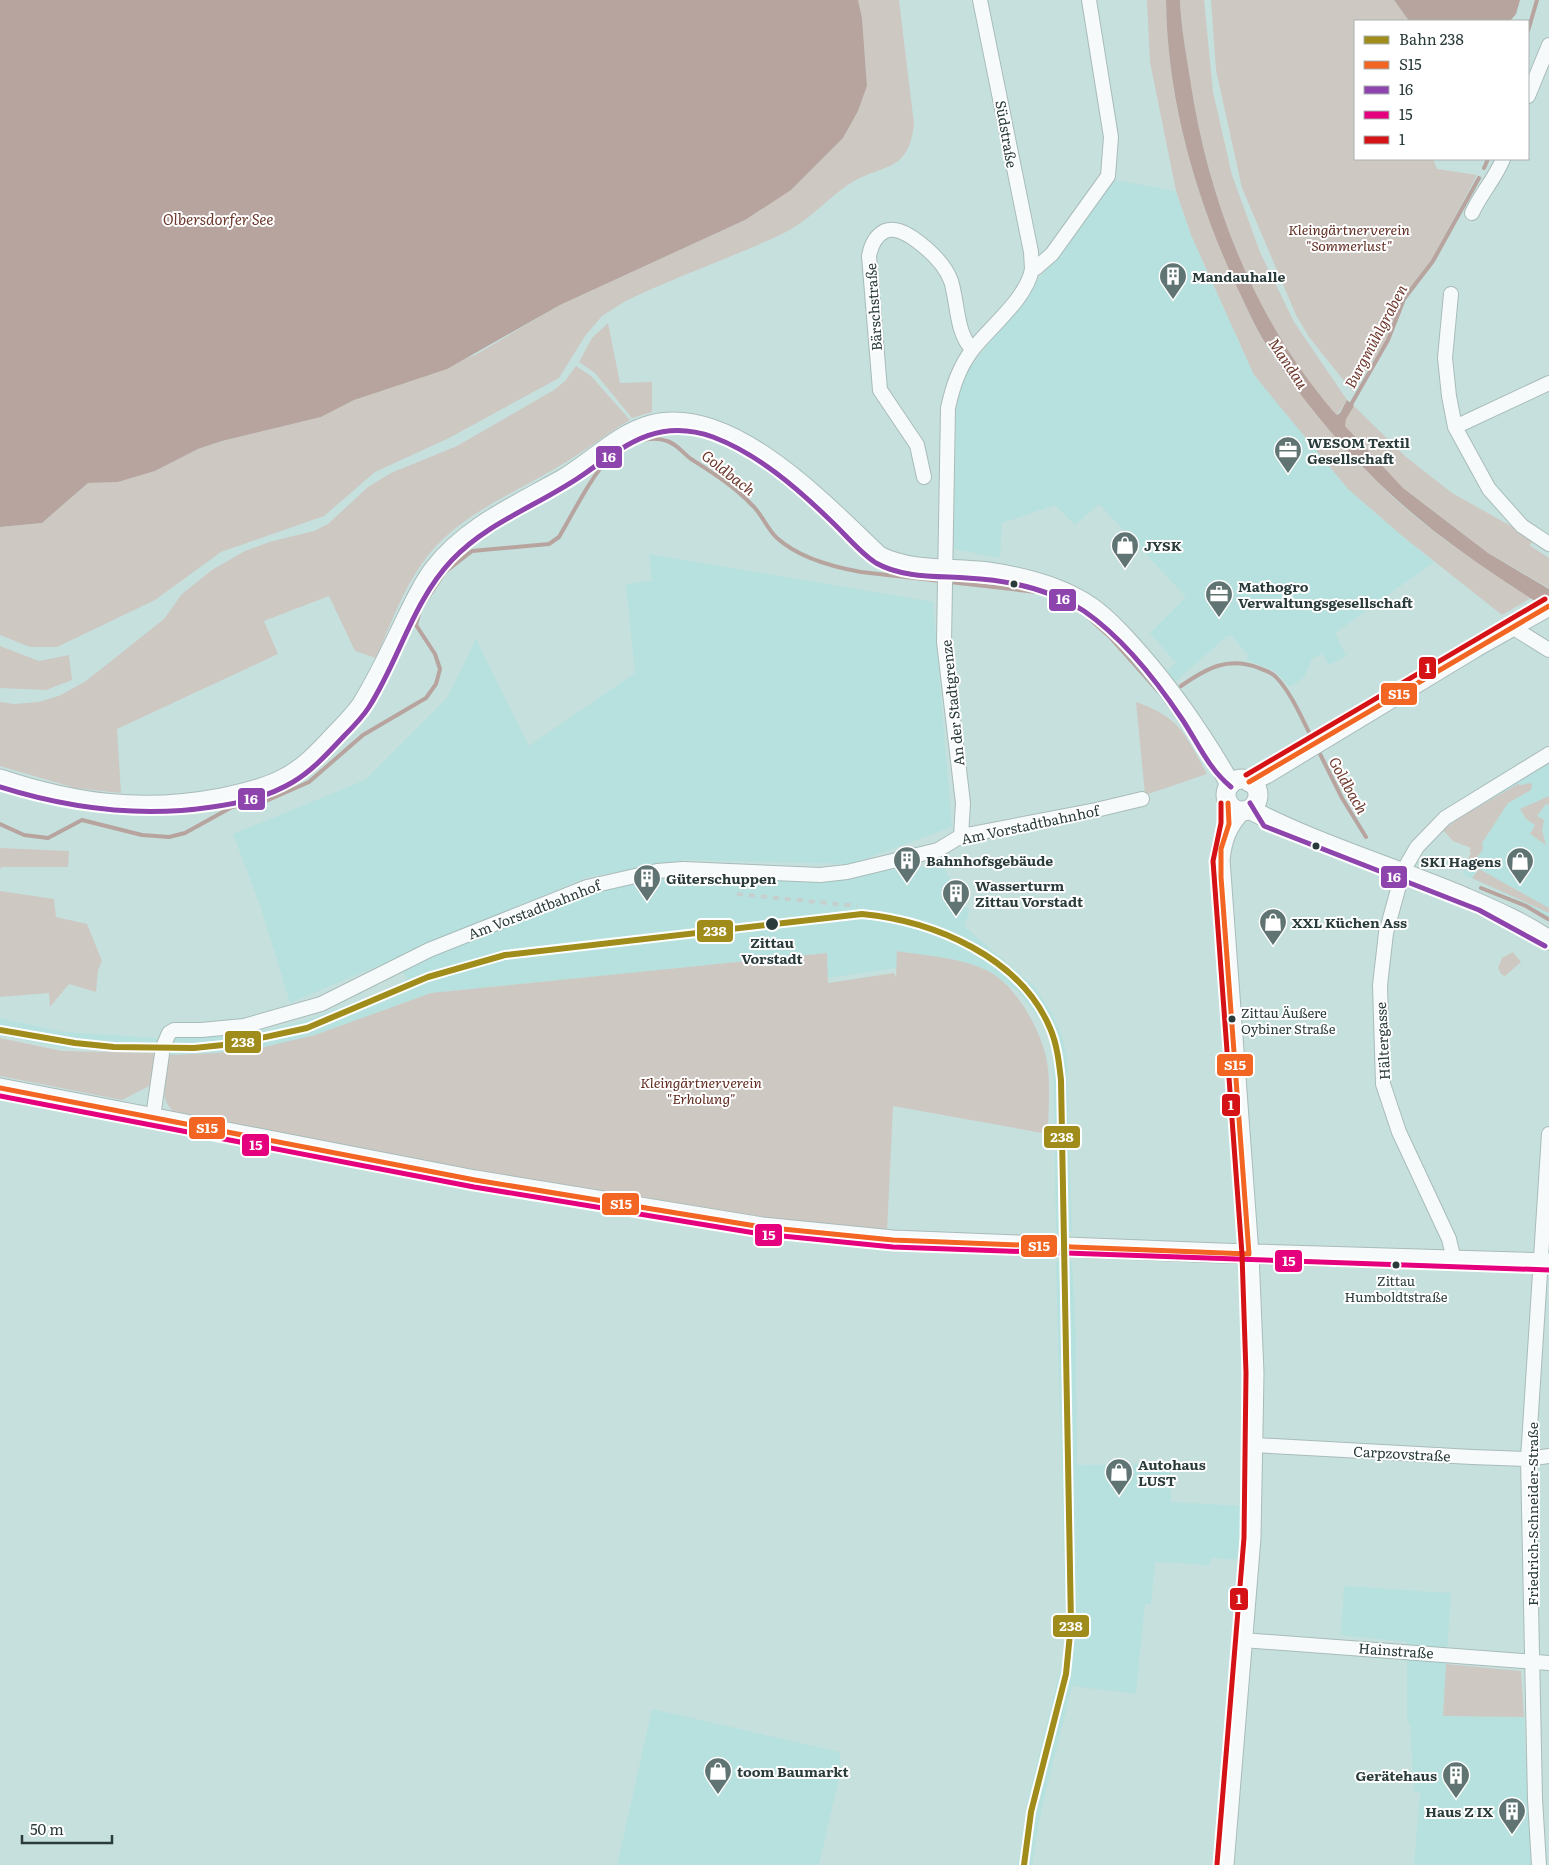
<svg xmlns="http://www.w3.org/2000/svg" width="1549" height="1865" font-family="Literata,serif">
<rect width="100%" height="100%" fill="#c6e0de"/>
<path fill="#b7e1de" d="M1115,180L1176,191L1191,235L1254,375L1401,535L1434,562L1335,633L1346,656L1329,665L1322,653L1312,659L1304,677L1290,687L1275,671L1247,660L1248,655L1232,636H1227L1175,682L1166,672L1176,663L1150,633L1186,597L1099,504L1075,525L1055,505L1002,523L1000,558L954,549L956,411L963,377Z
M649,554L933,602L952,827L851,864L686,860L587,877L290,1003L261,908L233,834L365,780L447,698L476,639L529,746L635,673L626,584L652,581Z
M1549,758V917L1528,905L1462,874L1480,851L1474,830L1458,812Z
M943,865L959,899L970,911L964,926L1034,986L1053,1015L1062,1036L1067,1057L1072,1232L1056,1233L1053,1058L1049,1039L1041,1021L1020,993L987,970L897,951V968L827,978L826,953L431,993L315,1035L264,1047L214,1053L169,1055L173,1037L234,1036L276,1028L310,1019L385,990L407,979L402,971L589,889L655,878L871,872Z
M0,1018L63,1032L157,1038L156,1053L63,1048L0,1035Z
M1072,1261L1076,1336L1077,1465L1171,1464V1502L1242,1506L1238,1560L1211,1558L1210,1565L1155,1562L1151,1604H1145L1136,1694L1072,1686L1042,1807L1032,1865H1018L1027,1802L1066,1646L1056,1262Z
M1344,1586L1451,1593L1443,1716L1524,1717L1527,1794L1533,1865H1414L1420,1792L1414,1791L1410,1723L1407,1722V1642L1341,1635Z
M652,1709L840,1752L841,1769L819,1865H617Z"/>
<path fill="#cec8c3" d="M858,0H899L914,124C908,177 879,162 845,187C824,202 807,222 784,233C732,258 676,276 624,302L602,316L585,336L559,378L449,438L375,472L324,516L221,552L155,600L57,647H30L0,635V527L42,523L88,483L118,482L155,471L198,449L222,441L321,417L354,400L475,355L560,305L745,220L843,138L858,111L867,86L862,18Z
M1147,0H1166C1167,98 1195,196 1236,284C1247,308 1258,333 1272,355C1281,368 1292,381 1302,393C1330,431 1360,466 1394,498C1436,537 1484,567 1531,598L1502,615L1401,535L1348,489L1254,375L1191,235L1176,191L1150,62Z
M1180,0H1204L1213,92L1232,175L1260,252L1294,322L1347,400L1337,415C1322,402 1310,384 1299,368C1239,282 1205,178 1189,75C1185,50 1181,25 1180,0Z
M1211,0H1394L1409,21H1355V159H1433L1437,169L1477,175L1432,260L1401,301L1387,339L1353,392L1309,337L1296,315L1242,188L1216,70Z
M608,323L620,383L652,382V412L632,418L595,373L579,362L592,338Z
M576,366L591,376L630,420C605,435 581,454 556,468C509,496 456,516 423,562C402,591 390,626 376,658L355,651L329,596L264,621L278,654L117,729L121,793L75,788L0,766V702L14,704L39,702L61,695L86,681L164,619L182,594L212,570L245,551L269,542L314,531L328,524L368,487L391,473L457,446L554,390L565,381Z
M1354,406L1406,457L1452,493L1536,540L1529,545L1549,558V588L1488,553L1403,488L1344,426L1345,419Z
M0,646L39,661L69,655L72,680L46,690L0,688Z
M1136,702C1181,718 1185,734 1207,774L1145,795Z
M1530,783L1532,784L1531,790L1508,803L1482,843L1483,849L1471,867L1465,866L1471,853L1469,851L1471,848L1453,841L1443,830L1464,815L1518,784L1521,785Z
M1549,796V805L1546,804L1537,816L1544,820L1542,831L1546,845L1530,834L1535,825L1526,819L1520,809Z
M0,848L69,851L68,867H2L0,869Z
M1479,869L1549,908V913L1472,878Z
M0,891L54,899L56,917L87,924L102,961L98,970L96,992L69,984L50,1007L49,993L0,997Z
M897,951C926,956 958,957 986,970C1015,983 1042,1031 1047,1062C1051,1085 1048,1111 1048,1134L893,1106L887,1232L681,1213L174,1112C157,1097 166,1076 169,1055L217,1053L264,1047L315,1035L431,993L827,953L828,983L894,973L896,978Z
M1513,952L1521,962L1505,976L1501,974L1498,968L1502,958Z
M0,1038L62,1051L156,1053L151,1085L122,1100L0,1076Z
M1446,1664L1521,1671L1524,1717L1443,1716Z"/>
<path fill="#b7a49e" d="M0,0H858L862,18L867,86L858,111L843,138L791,190L745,220L560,305L447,369L354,400L321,417L222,441L198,449L155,471L118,482L88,483L42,523L0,527Z
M1166,0H1180C1181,27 1186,53 1190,79C1208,199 1253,317 1332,410L1337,415L1340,413L1347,400L1354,406L1346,419L1345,426L1403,488L1488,553L1549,589V610C1496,576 1442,541 1396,499C1350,457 1307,407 1273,355C1258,334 1247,308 1236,285C1195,196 1167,98 1166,0Z
M1394,0H1520L1516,14L1510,21H1409Z"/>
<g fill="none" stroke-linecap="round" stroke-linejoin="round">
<path stroke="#b7a49e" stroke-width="4" d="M1528,31L1537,0
M1484,168L1488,159
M1349,408L1388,340L1404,299L1433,261L1479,178
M421,608L445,572L472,551L549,544L559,537C571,517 593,473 608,460C623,447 647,433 667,441C677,444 683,453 691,459C713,473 734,486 752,505C762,514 767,529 777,538C799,558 833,567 861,572L1037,592
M1080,610L1110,637L1158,691
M1181,686C1207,668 1228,656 1259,668C1265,671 1272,672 1276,677C1292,694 1302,719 1313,740
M1317,748L1342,798L1366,837
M0,824L24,835L48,838L82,820L142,835L169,837L185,833L232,807L266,801L309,782L363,735L426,698L436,684L440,669L435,654L416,625L419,614
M1481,888L1526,906L1548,919"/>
<g stroke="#a8bcba" stroke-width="16">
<path id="street" d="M980,0L1031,252L1032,269
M1528,96L1549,45
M1472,213C1481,193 1495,179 1503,159
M1451,294L1445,358L1449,396L1455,427L1489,489L1522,526L1549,544
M1455,427L1549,383
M924,477L917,445L880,390L869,256C871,245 875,236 885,231C895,227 905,233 913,238C927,248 945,264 951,281C958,303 956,333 972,349
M1512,627L1549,650
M961,836L963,803L944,642L948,408C953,386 959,367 973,349C991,326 1027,298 1032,269L1036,268L1052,254L1108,176L1111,137L1089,0
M153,1117L163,1047L169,1033L174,1030H201L244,1026L321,1004L429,950L587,887L657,871L683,869L820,875L847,872L938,850L961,836L1096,810L1142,799
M1454,1260L1449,1239L1399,1132L1383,1084L1380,985L1386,933L1403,871L1417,847L1445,818L1549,754
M1254,1445L1472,1457L1528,1459L1549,1456
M1242,1640L1549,1663
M1539,1865L1535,1799L1528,1459L1549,1134"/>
</g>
<g stroke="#a8bcba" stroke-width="21">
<path id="secondary" d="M0,779C75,804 142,813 221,798C241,794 264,789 283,779C303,769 318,753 333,737C343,726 354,716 362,704C379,676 393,646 407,617C415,601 423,583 434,569C466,527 517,505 563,479C592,462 618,434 651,425C731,403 827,507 879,556C914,573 951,567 988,572C1023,577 1062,587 1091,607C1110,621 1125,638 1140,655C1174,694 1198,729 1224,773L1230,785
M1226 795a16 16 0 1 1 32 0a16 16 0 1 1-32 0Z
M1249,782L1266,774L1476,647L1549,606
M1249,809C1318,845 1393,867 1464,897C1494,910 1522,922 1549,940
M0,1088L475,1180L762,1227L893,1240L1219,1253L1549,1263
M1224,1865L1251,1538L1254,1373L1249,1254L1220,860C1222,840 1227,826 1241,811"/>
</g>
<use href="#street" stroke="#f6fafa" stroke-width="14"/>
<use href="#secondary" stroke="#f6fafa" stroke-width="19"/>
<path stroke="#c7cece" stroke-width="4" stroke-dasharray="6 6" stroke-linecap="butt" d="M737,894L857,906"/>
<g stroke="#fff" stroke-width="9">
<path id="bus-1" d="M1249,782L1549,606
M1228,803L1229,824L1221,849V877L1249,1254
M0,1088L475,1180L762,1227L893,1240L1249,1254"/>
</g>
<g stroke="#fff" stroke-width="9">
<path id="bus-2" d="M0,787C70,809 139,818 212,807C240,803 268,797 293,782C313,770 328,753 344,736C353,727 362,718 369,707C399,660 413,601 452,560C490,520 543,504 587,472C628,443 660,418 713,437C758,454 797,488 831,521C845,534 860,553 876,563C902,578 938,576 967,578C1007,580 1050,589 1084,611C1123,638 1156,680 1182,719C1198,743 1208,768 1231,787
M1250,803L1264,826L1479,910L1545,946"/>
</g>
<g stroke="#fff" stroke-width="9">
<path id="bus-3" d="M0,1096L474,1187L761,1234L893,1247L1549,1270"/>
</g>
<g stroke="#fff" stroke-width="9">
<path id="bus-4" d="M1246,775L1545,599
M1217,1864L1244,1538L1246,1373L1242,1254L1213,861L1221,823V803"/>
</g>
<use href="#bus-1" stroke="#f26522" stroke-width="5"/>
<use href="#bus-2" stroke="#8e44ad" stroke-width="5"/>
<use href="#bus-3" stroke="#e5007d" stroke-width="5"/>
<use href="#bus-4" stroke="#d51317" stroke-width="5"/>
<g stroke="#fff" stroke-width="10">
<path id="rail-1" d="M0,1030L75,1043L114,1047L194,1048L233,1044L307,1028L428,977L505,955L862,914C934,921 1020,957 1050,1028C1057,1044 1059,1062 1061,1080L1071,1624L1066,1674L1031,1812L1024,1865"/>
</g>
<use href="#rail-1" stroke="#9f8c1a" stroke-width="6"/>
</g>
<defs>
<g id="building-pin" transform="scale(1.4375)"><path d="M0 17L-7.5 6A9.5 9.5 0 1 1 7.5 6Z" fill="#607573" stroke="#fff"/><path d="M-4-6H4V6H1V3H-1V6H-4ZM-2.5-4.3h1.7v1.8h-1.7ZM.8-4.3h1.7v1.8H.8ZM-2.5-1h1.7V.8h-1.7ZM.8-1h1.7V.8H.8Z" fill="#fff"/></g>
<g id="office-pin" transform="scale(1.4375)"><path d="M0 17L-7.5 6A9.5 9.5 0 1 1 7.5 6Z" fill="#607573" stroke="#fff"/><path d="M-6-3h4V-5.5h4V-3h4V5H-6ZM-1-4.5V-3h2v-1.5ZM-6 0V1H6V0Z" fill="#fff"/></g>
<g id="shop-pin" transform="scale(1.4375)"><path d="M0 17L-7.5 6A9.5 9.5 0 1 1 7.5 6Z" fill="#607573" stroke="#fff"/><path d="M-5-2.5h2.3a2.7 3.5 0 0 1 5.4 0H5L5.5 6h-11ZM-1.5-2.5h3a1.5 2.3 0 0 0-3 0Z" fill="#fff"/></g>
</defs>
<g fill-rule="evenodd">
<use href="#building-pin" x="1173" y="276"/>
<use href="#office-pin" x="1288" y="450"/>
<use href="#shop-pin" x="1125" y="545"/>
<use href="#office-pin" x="1219" y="594"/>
<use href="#building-pin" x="907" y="860"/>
<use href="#shop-pin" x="1520" y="861"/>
<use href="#building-pin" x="647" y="878"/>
<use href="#building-pin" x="956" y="893"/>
<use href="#shop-pin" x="1273" y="922"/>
<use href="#shop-pin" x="1119" y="1472"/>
<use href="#shop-pin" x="718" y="1771"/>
<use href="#building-pin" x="1456" y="1775"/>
<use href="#building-pin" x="1512" y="1811"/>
</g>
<g fill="#293b3a" stroke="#fff" stroke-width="2">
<circle cx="1014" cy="584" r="4.5"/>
<circle cx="1316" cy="846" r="4.5"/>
<circle cx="772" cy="924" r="7"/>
<circle cx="1232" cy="1019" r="4.5"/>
<circle cx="1396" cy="1265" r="4.5"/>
</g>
<g text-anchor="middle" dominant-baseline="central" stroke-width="4" stroke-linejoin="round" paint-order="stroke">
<g font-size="13" fill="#293b3a" stroke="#fff" text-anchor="start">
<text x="1241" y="1012">Zittau Äußere<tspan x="1241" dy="16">Oybiner Straße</tspan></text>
<text x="1396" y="1280" text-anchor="middle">Zittau<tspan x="1396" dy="16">Humboldtstraße</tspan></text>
</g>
<g font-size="14" fill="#293b3a" stroke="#fff">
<text transform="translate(1007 134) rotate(80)">Südstraße</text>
<text transform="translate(873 307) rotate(-94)">Bärschstraße</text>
<text transform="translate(952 703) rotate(-96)">An der Stadtgrenze</text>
<text transform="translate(1030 824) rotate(-12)">Am Vorstadtbahnhof</text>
<text transform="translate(534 909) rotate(-21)">Am Vorstadtbahnhof</text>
<text transform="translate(1382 1041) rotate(-93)">Hältergasse</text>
<text transform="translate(1402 1453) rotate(3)">Carpzovstraße</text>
<text transform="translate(1532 1514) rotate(-90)">Friedrich-Schneider-Straße</text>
<text transform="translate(1396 1650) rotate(4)">Hainstraße</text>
</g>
<g font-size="14" font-style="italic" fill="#602c21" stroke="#fff">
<text x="1349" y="229">Kleingärtnerverein<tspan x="1349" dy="16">"Sommerlust"</tspan></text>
<text x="701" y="1082">Kleingärtnerverein<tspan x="701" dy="16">"Erholung"</tspan></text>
</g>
<g font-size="14" font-weight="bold" fill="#293b3a" stroke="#fff" text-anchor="start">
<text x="1192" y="276">Mandauhalle</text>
<text x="1307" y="442">WESOM Textil<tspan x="1307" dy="16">Gesellschaft</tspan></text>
<text x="1144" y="545">JYSK</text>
<text x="1238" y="586">Mathogro<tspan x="1238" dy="16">Verwaltungsgesellschaft</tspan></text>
<text x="926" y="860">Bahnhofsgebäude</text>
<text x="1501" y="861" text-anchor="end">SKI Hagens</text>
<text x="666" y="878">Güterschuppen</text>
<text x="975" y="885">Wasserturm<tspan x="975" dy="16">Zittau Vorstadt</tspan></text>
<text x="1292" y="922">XXL Küchen Ass</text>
<text x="1138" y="1464">Autohaus<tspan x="1138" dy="16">LUST</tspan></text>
<text x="737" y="1771">toom Baumarkt</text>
<text x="1437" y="1775" text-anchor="end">Gerätehaus</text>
<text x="1493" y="1811" text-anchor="end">Haus Z IX</text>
</g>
<g font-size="14" font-weight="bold" fill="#293b3a" stroke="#fff">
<text x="772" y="942">Zittau<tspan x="772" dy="16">Vorstadt</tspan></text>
</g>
<g font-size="15" font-style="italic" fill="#6e392e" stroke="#fff">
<text x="218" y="218">Olbersdorfer See</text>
<text transform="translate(1375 336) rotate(-62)">Burgmühlgraben</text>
<text transform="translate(1289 363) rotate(56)">Mandau</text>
<text transform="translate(729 472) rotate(38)">Goldbach</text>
<text transform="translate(1349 785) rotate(61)">Goldbach</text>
</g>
</g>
<g stroke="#fff" stroke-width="2">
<rect x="595" y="445" width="28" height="24" rx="5" fill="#8e44ad"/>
<rect x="1048" y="588" width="29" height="24" rx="5" fill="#8e44ad"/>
<rect x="1418" y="656" width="19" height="24" rx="5" fill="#d51317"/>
<rect x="1380" y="682" width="38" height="24" rx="5" fill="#f26522"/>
<rect x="237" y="787" width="29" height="24" rx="5" fill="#8e44ad"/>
<rect x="1380" y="865" width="28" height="24" rx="5" fill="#8e44ad"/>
<rect x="696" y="919" width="38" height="24" rx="5" fill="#9f8c1a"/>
<rect x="224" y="1030" width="38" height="24" rx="5" fill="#9f8c1a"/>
<rect x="1216" y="1053" width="38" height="24" rx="5" fill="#f26522"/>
<rect x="1221" y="1093" width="20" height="24" rx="5" fill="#d51317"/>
<rect x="188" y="1116" width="38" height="24" rx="5" fill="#f26522"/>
<rect x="1043" y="1125" width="38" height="24" rx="5" fill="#9f8c1a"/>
<rect x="241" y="1133" width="29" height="24" rx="5" fill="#e5007d"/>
<rect x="601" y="1192" width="39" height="24" rx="5" fill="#f26522"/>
<rect x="754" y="1223" width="29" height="24" rx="5" fill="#e5007d"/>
<rect x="1020" y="1234" width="38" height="24" rx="5" fill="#f26522"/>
<rect x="1274" y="1249" width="29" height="24" rx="5" fill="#e5007d"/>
<rect x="1229" y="1587" width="20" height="24" rx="5" fill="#d51317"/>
<rect x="1052" y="1614" width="38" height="24" rx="5" fill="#9f8c1a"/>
</g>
<g font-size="14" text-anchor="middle" font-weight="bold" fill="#fff">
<text x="609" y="462">16</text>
<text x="1063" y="604">16</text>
<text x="1428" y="673">1</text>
<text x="1399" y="699">S15</text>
<text x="251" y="804">16</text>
<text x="1394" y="882">16</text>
<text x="715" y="936">238</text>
<text x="243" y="1047">238</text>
<text x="1235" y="1070">S15</text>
<text x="1231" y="1110">1</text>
<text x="207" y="1133">S15</text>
<text x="1062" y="1142">238</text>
<text x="256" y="1150">15</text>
<text x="621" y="1209">S15</text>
<text x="769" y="1240">15</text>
<text x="1039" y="1251">S15</text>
<text x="1289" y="1266">15</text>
<text x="1239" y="1604">1</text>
<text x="1071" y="1631">238</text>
</g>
<rect x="1354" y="20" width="175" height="140" fill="#ffffff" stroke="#a9b1b0"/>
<rect x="1364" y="36" width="25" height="8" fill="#9f8c1a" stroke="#a9b1b0"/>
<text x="1399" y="45" font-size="15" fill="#293b3a">Bahn 238</text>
<rect x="1364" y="61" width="25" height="8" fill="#f26522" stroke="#a9b1b0"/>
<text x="1399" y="70" font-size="15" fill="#293b3a">S15</text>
<rect x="1364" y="86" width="25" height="8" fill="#8e44ad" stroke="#a9b1b0"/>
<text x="1399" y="95" font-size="15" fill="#293b3a">16</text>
<rect x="1364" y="111" width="25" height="8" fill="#e5007d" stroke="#a9b1b0"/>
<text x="1399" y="120" font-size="15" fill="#293b3a">15</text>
<rect x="1364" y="136" width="25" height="8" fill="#d51317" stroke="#a9b1b0"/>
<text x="1399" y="145" font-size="15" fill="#293b3a">1</text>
<path d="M22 1835v8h90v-8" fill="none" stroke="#293b3a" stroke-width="2.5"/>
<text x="30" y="1835" font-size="15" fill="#293b3a" stroke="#ffffff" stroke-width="4" paint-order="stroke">50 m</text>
</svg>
